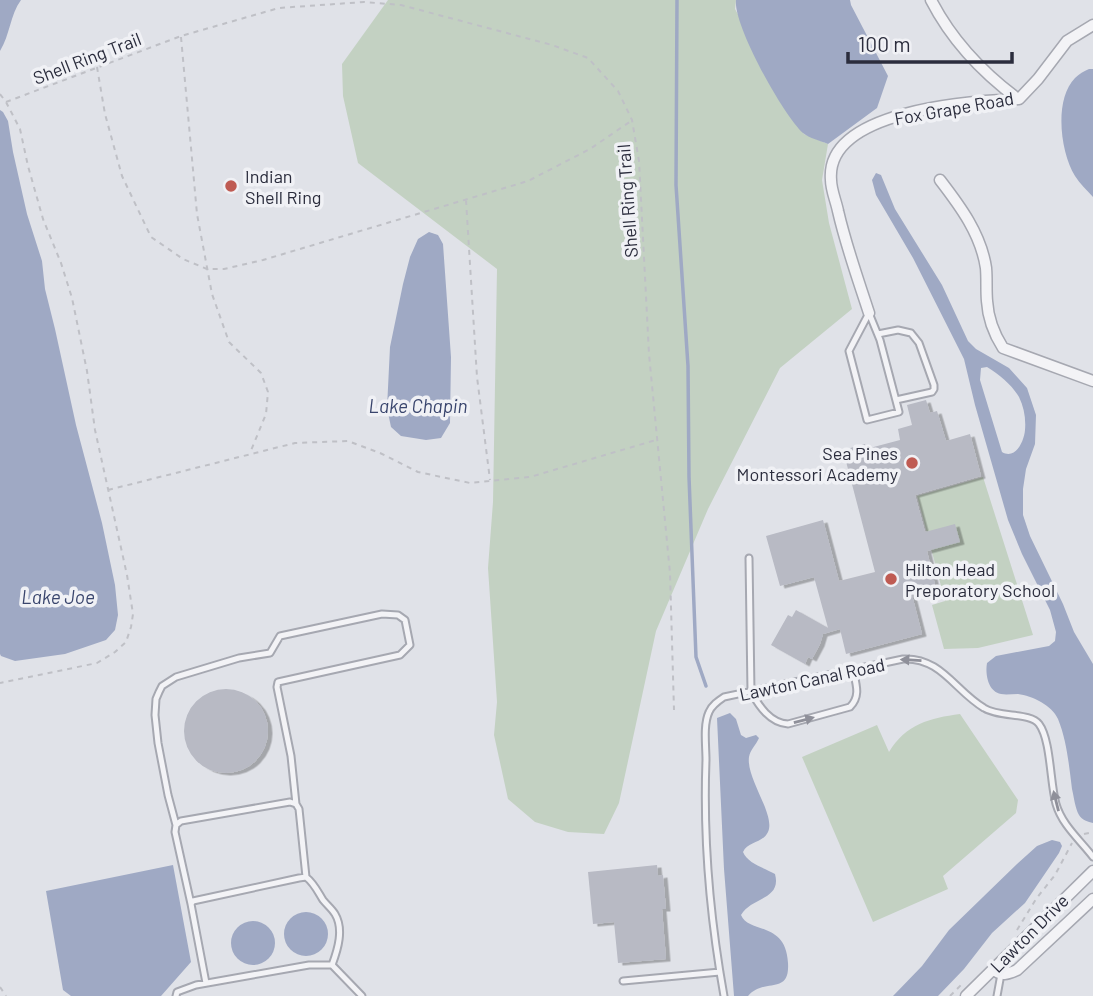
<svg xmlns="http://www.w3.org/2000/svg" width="1093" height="996" font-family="Barlow,sans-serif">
<defs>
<filter id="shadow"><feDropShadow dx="4.5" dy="2.5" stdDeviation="0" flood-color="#0004"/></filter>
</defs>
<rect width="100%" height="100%" fill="#e0e2e8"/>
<path fill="#c3d1c2" d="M388,0H736L735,9L804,134L828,144L822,180L829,223L852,309L780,368L708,509L656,631L619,803L604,834L568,832L535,822L508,799L494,735L497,702L488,568L493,502L497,269L358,163L343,96L342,64Z
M983,477L1033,635L978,648L944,649L932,605L945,601L917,496Z
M960,714L1018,800L1016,813L943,876L948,889L873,922L802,757L877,725L889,752C906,724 930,718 960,714Z"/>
<path fill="#9fa9c4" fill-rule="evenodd" d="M0,0H21C10,15 10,35 0,51Z
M736,0H850L851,5L888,76L877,108L828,144C821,141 809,138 803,133C783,115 733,25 736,0Z
M1089,69H1093V197C1087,190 1080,184 1075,176C1060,152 1054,99 1075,78C1079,74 1084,71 1089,69Z
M0,110L3,112L8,121L13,152L27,214L42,261L45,289L55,329L76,425L102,523L115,585L118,615L115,630L106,640L65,654L15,661L1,656L0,654Z
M876,173L881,175L895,209L942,285L968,341L976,349L1009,368L1027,388L1036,415L1035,444L1026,469L1023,489V515L1030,536L1063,604L1074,632L1093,664V823C1088,822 1082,820 1079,815C1075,808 1074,797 1072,789C1069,766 1067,741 1058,719C1052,705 1032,696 1018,694C1012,694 1006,695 1001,694C988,692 985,674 987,663L996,656L1049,646L1055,641L1056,632L1050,610L1022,554L1008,520L975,405L964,359L913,258L876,195L872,180ZM987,367C999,374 1012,385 1019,397C1024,407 1026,419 1025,430C1024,442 1015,460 1002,452L980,380L981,368Z
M429,232L438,235L443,244L451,357L450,423L441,438L426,440L401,436L391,427L387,408L390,347L403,284L410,257L418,239Z
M730,713L736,719L741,735L746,738L756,735L759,738C756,745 750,750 749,757C746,779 776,815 768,832C763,843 748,841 743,852C748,864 765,868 775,874C782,900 751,897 741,915C749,934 786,921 788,963C790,996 764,977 748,996H734L724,869L717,718Z
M1052,840L1060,842L1062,846L1059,853L1025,903L992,933L964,969L938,996H893L922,966L949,930L1017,864L1037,846Z
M173,865L191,962L161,996H71L63,990L46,891Z
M284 934a22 22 0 1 1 44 0a22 22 0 1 1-44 0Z
M231 943a22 22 0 1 1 44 0a22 22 0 1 1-44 0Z"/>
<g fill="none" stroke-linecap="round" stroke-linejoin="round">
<path stroke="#9fa9c4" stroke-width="3.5" d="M677,0L676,185L688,366L689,477L696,657L706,686"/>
</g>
<path fill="#b8bac4" filter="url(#shadow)" d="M926,400L930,413L937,411L946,441L970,434L981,476L915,495L925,532L955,524L960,542L927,551L936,589L912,595L922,634L846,654L840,629L823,634L820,644L812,659L808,657L805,664L771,645L788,615L792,617L796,610L828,628L814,577L780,586L766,536L823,520L839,581L875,572L843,450L865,444L866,449L900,440L898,429L912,425L907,405Z
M184 731a42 42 0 1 1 84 0a42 42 0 1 1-84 0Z
M657,865L658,876L663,875L666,909H662L666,959L618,963L614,922L593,924L588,872Z"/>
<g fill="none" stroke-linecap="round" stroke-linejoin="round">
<g stroke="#a6a8b1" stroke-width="9">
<path id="service" d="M869,313L880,340L899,412L867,420L849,351Z
M878,334L898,330L911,333L919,343L934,385V389L932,392L896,400
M749,558L751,692C759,706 770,723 788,724L850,707C861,696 856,684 853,670
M176,825L168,795L158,743L155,715L156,699L159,692L162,686L176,677L239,658L270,653L280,636L382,614L398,615L405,620L410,645L400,655L278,682L277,687L291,756L296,804
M191,904L175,832L176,825L181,821L290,802L296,804L299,809L306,877
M623,981L720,972
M206,983L191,904L193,901L299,878L306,877C314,883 318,892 323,900C327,905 332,909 335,914C344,929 338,949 332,965
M176,996L177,992L196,985L309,965H332L362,996
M724,996C710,918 703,839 706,760C706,746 703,725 709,712C712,705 718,701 724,697L903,659C941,657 955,691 984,708C1000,718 1030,712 1039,724C1051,740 1050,783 1056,804C1062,825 1080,840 1093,857
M997,996L1001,974"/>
</g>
<g stroke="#a6a8b1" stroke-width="13">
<path id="minor" d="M931,0C951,39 983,73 1018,99
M940,180C960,206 981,234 986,268C987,279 986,290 987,301C988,318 994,334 1003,348L1093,381
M869,313C858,279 846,246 838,211C836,201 831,190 831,180C825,110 971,101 1019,99L1038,79L1067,41L1093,25
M993,969C1001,977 1008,974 1017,970L1093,899
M966,996L1093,871"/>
</g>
<path stroke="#bfc0c6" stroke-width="2" stroke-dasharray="5 5" stroke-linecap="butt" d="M181,37L197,214L212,294L229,342L261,373L268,392L266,414L250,453
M97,67L105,114L122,176L151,237L183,259L207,269H224L263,260L528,181L590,149L631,121
M0,94L6,102L20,129L28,166L43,219L61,263L72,298L87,371L95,430L127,575L133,614L131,627L126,642L115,652L97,663L0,683
M6,102L181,36L279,8L364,2L401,5L552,45L588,58L618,91L632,120L639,161L649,354L670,573L674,710
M466,200L477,377L490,480
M108,490L295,443L348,441L380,453L418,472L470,483L530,477L656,440
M1084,834L1093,832
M1017,930L1036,899L1055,875L1072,843
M0,987L6,996
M950,996L961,985"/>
<use href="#service" stroke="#f3f3f6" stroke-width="5"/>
<use href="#minor" stroke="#f3f3f6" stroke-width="10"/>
</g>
<defs><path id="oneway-solid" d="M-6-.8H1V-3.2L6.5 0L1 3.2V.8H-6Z" transform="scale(1.75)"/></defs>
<g fill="#8f909a">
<use href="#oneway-solid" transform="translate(911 660) rotate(-177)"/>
<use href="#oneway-solid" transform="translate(804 720) rotate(-15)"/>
<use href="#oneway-solid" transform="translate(1056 801) rotate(-104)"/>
</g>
<g fill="#bf5b53" stroke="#f0f1f5" stroke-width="2.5">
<circle cx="231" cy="186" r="7"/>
<circle cx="912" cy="463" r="7"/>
<circle cx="891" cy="579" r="7"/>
</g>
<g text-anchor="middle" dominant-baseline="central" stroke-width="7" stroke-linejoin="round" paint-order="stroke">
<g font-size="18" fill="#2b2d3d" stroke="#f0f1f5">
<text transform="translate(87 58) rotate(-21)">Shell Ring Trail</text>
<text transform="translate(954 108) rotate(-10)">Fox Grape Road</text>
<text transform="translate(627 201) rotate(-94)">Shell Ring Trail</text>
<text transform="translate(812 679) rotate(-12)">Lawton Canal Road</text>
<text transform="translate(1029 933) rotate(-45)">Lawton Drive</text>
</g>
<g font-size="18" fill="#2b2d3d" stroke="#f0f1f5" text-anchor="start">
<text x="245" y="176">Indian<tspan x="245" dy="21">Shell Ring</tspan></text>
<text x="898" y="453" text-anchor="end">Sea Pines<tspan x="898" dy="21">Montessori Academy</tspan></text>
<text x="905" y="569">Hilton Head<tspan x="905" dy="21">Preporatory School</tspan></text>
</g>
<g font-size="19" font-style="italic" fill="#39456d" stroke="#f0f1f5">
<text x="418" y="405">Lake Chapin</text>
<text x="58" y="596">Lake Joe</text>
</g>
</g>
<path d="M848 52v10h164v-10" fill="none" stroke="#2b2d3d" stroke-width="3.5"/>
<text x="858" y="52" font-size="21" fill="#2b2d3d" stroke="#f0f1f5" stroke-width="5" paint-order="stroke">100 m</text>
</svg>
